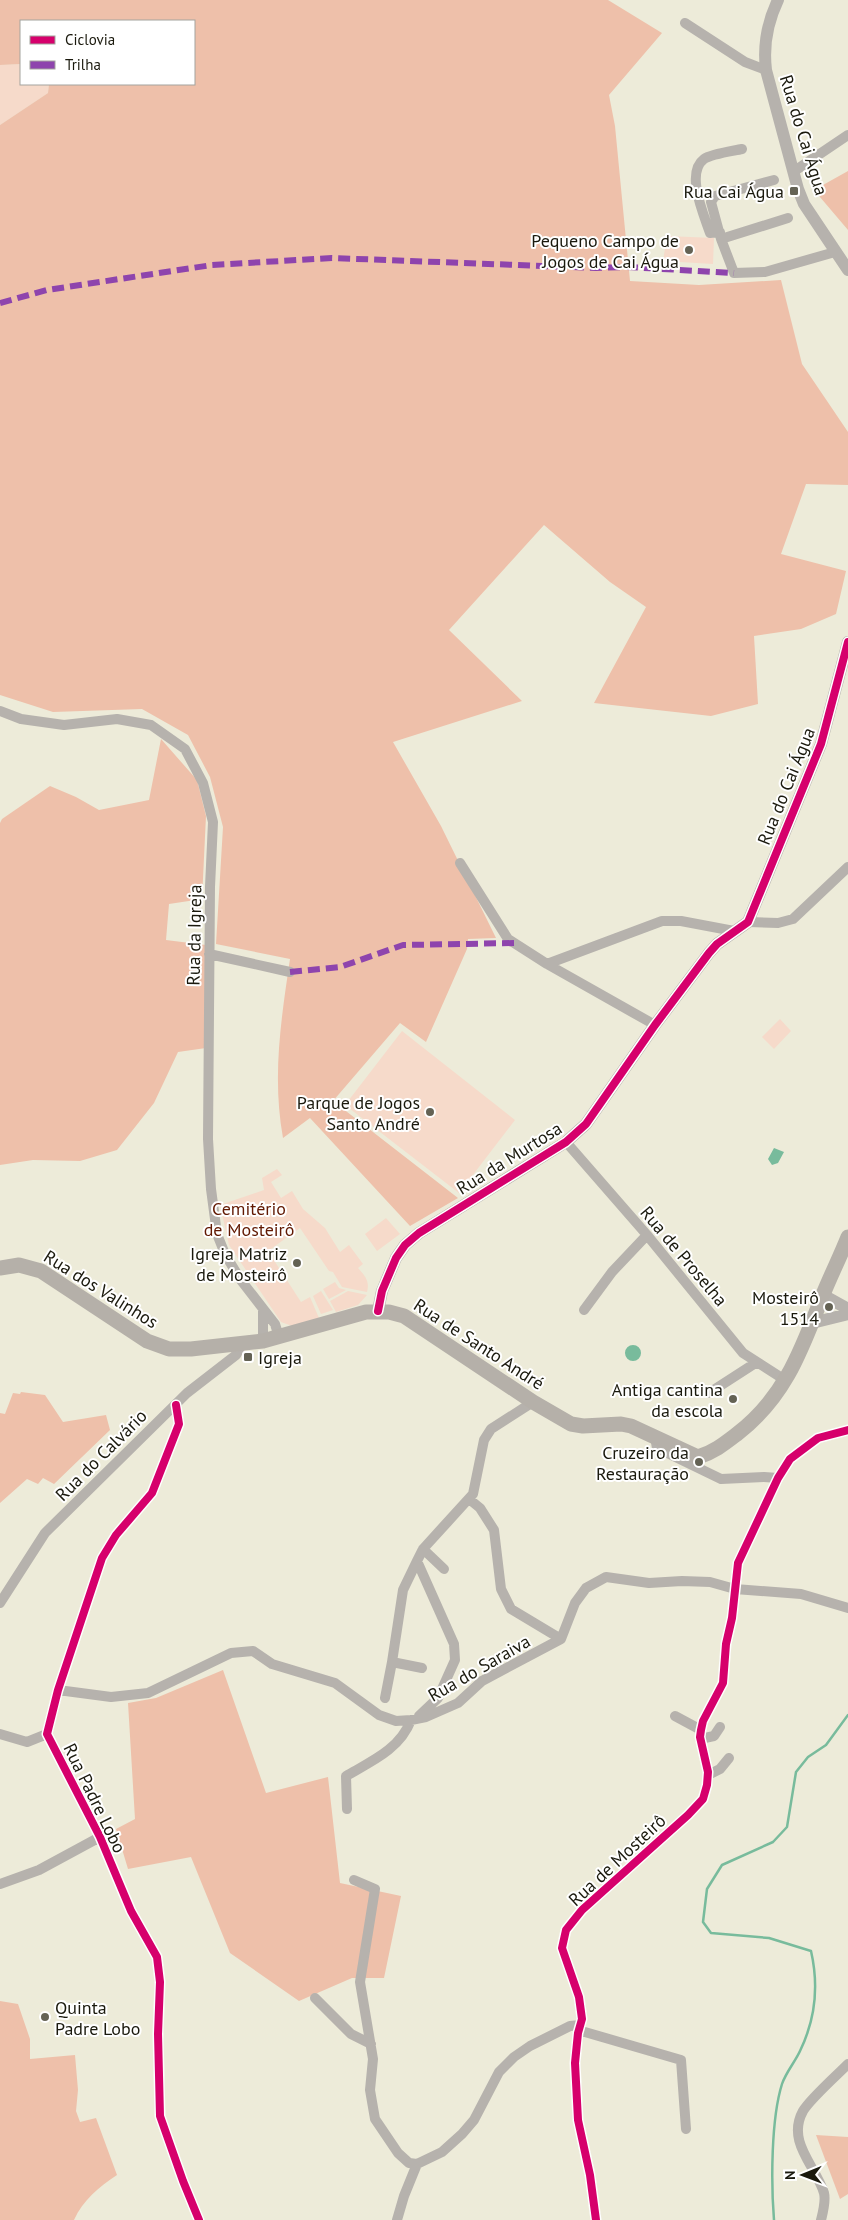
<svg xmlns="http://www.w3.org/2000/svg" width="848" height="2220" font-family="'PT Sans',sans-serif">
<rect width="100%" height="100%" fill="#edebd9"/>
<path fill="#f6daca" d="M21,64V84H49L48,93L0,125V65Z
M667,236L714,238L713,264L663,261Z
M780,1019L791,1031L774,1049L762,1037Z
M402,1031L515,1120L459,1193L345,1105Z
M277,1169L282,1175L271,1182L281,1198L292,1191L303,1209L325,1228L340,1252L349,1245L363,1264L358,1268C365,1276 370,1281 367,1292L342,1287L333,1272L329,1271L300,1228L268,1251L301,1302L310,1297L319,1318L292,1326L281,1322L229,1245L220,1205L264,1190L262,1178Z
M386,1218L400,1234L377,1251L365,1234Z
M335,1282L339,1288L346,1290L329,1299L323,1289Z
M321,1291L333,1310L321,1314L313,1296Z
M348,1291L367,1295L358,1305L336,1312L330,1301Z"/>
<path fill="#eec0aa" d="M0,0H608L662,33L609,95L615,126L630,281L699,285L781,280L802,364L848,432V485L806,484L781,554L846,571L836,614L801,629L754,636L758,704L711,716L594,703L646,607L610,582L544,525L449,630L522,701L393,742L441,826L496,938L468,939L467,949L426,1042L400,1023L333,1101L458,1198L410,1226L310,1118L283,1138C272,1077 281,1020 290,959L216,944L223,827L210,777L188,735L142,709L53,712L0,695V125L48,93L49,84H194V21H21V64L0,65Z
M848,171V230L814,190Z
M161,739L197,780L206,816L202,899L169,904L166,940L206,945V1048L178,1052L154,1103L117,1150L80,1161L33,1160L0,1165V823L2,819L50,786L76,797L99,810L149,800Z
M21,1392L45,1395L63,1422L106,1415L110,1430L54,1484L43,1478L38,1484L27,1479L0,1503V1413L5,1414L13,1393L20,1394Z
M223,1670L266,1793L328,1777L340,1883L401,1896L384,1978H352L299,2001L230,1953L191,1857L128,1869L116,1829L135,1819L128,1703L156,1698Z
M0,2001L18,2004L30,2039V2059L75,2055L78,2090L76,2111L80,2122L96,2118L117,2175C99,2187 83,2200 74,2220H0Z
M816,2135L848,2137V2194L840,2199Z"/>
<path fill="#78bb9c" d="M774,1148L784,1152L778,1163L772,1165L768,1159Z
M625 1353a8 8 0 1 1 16 0a8 8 0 1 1-16 0Z"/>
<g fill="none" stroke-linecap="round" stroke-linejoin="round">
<path stroke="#78bb9c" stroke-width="2.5" d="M774,2220C771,2183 771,2119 782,2084C786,2072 795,2062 800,2051C816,2018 819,1986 811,1951L769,1938L711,1933L703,1922L707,1889L722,1865L773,1842L787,1827L796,1772L808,1757L826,1745L848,1715"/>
<path stroke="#b6b2ad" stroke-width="10" d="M685,23L745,62L766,70
M793,172L848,135
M774,180L715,196L711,202L721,239L734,273L765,272L835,252
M720,232L710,233C704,215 685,173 704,159C711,154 733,151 742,149
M721,239L788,218
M0,711L21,719L64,725L117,719L151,725L185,749L203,783L213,822L210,887L208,1139L211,1189L217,1234L225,1254L240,1279L275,1324L279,1337
M460,863L508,939L547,964L655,1025
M748,922L778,923L793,919L848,867
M209,954L290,972
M547,964L662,921H681L734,931
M566,1142L647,1235L743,1353L785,1380
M584,1310L612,1272L647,1235
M263,1341V1309
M709,1393L757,1362
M176,1405L179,1424L152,1493L116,1535L102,1558L58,1690L47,1734L100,1837L131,1911L157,1957L160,1982L158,2034L160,2116L183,2181L199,2220
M655,1437L657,1448L721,1479L764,1477L778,1478
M469,1499L480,1508L494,1530L501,1589L511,1609L561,1639
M423,1549L444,1569
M417,1561L454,1644L455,1660L438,1698L419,1716
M0,1603L45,1533L187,1393L236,1355L242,1344
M561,1639L575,1603L586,1588L606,1577L649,1583L682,1581L710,1582L735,1589L801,1594L848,1608
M422,1668L392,1662L403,1590L417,1561L423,1549L473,1494L484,1440L491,1429L533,1402
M58,1690L111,1697L148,1693L231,1653L253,1651L272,1664L335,1683L379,1715L396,1721L411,1720L426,1717L458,1703L482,1681L561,1639
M385,1698L392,1662
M675,1716L701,1730
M0,1734L27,1742L47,1734
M700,1739L714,1736L720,1727
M708,1775L720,1769L729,1758
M347,1809L346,1776C372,1761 400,1749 411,1720
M354,1880L375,1889L360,1982L373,2059L370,2090L375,2119L398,2153L409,2163L417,2164L442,2152L462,2134L474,2120L499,2072L514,2057L530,2046L570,2026L580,2025
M0,1884L39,1870L100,1837
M315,1998L351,2034L371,2044
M578,2030L681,2060L686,2129
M397,2220L404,2196L417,2164
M596,2220L590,2175L578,2120L575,2063L578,2033L582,2019L579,1997L562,1948L566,1930L582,1910L688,1815L703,1799L707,1785L708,1772L700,1737L701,1730L703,1721L723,1683L726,1644L732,1618L738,1563L778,1478L790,1459L818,1438L848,1430
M821,2220C823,2212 826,2201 824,2193C816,2166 786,2142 803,2111C810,2099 837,2075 848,2064"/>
<path stroke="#b6b2ad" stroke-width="12" d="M778,0C767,23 763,45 766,70L798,189L804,204L848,270
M823,1295L848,1309
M378,1311L382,1291L396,1258L405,1245L419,1233L566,1142L586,1124L655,1025L709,953L717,944L748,922L821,744L848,642
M812,1323L848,1314"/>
<path stroke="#b5b0a9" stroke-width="15" d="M0,1268L19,1265L41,1271L147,1341L169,1349H191L263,1341L366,1312H389L404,1316L533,1402L571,1424L583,1426L621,1424L631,1426L698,1457C714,1452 724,1444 737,1434C785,1397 801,1351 822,1297C830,1277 840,1257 848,1237"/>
<path stroke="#8e44ad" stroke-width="6" stroke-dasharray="12 6" stroke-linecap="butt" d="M0,303L47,290L212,265L332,258L596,268L627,267L734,273
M290,972L340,967L403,945L516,943"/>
<g stroke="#fff" stroke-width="11">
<path id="cycleway" d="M378,1311L382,1291L396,1258L405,1245L419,1233L566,1142L586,1124L655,1025L709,953L717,944L748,922L821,744L848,642
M176,1405L179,1424L152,1493L116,1535L102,1558L58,1690L47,1734L100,1837L131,1911L157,1957L160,1982L158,2034L160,2116L183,2181L199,2220
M596,2220L590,2175L578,2120L575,2063L578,2033L582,2019L579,1997L562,1948L566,1930L582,1910L688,1815L703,1799L707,1785L708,1772L700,1737L701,1730L703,1721L723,1683L726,1644L732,1618L738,1563L778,1478L790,1459L818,1438L848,1430"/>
</g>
<use href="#cycleway" stroke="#d6006c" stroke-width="8"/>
</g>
<g fill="#646254" stroke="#fff" stroke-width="2">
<rect x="789" y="186" width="10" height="10" rx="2.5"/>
<circle cx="689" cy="250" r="5"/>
<circle cx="430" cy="1112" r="5"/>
<circle cx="297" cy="1263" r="5"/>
<circle cx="829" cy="1307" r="5"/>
<rect x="243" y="1352" width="10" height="10" rx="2.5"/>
<circle cx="733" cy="1399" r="5"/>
<circle cx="699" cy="1462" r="5"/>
<circle cx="45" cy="2017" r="5"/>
</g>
<g text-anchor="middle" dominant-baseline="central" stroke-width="4" stroke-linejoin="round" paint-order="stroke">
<g font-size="18" fill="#1a190d" stroke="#fff">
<text transform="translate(804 135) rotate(73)">Rua do Cai Água</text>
<text transform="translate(786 786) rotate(-68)">Rua do Cai Água</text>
<text transform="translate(194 935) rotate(-89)">Rua da Igreja</text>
<text transform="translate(509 1158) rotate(-32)">Rua da Murtosa</text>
<text transform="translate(684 1256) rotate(50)">Rua de Proselha</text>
<text transform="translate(101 1289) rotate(32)">Rua dos Valinhos</text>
<text transform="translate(479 1344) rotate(33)">Rua de Santo André</text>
<text transform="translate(101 1455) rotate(-45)">Rua do Calvário</text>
<text transform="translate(479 1668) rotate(-30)">Rua do Saraiva</text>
<text transform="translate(95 1798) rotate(64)">Rua Padre Lobo</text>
<text transform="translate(617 1860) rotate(-43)">Rua de Mosteirô</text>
</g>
<g font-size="18" fill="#1a190d" stroke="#fff" text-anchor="end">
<text x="784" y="191">Rua Cai Água</text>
<text x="679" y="240">Pequeno Campo de<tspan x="679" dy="21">Jogos de Cai Água</tspan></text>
<text x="420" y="1102">Parque de Jogos<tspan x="420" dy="21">Santo André</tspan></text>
<text x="287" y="1253">Igreja Matriz<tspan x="287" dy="21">de Mosteirô</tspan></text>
<text x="819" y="1297">Mosteirô<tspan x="819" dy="21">1514</tspan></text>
<text x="258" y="1357" text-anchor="start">Igreja</text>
<text x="723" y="1389">Antiga cantina<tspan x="723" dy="21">da escola</tspan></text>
<text x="689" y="1452">Cruzeiro da<tspan x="689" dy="21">Restauração</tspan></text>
<text x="55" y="2007" text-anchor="start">Quinta<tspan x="55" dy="21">Padre Lobo</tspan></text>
</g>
<g font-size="18" fill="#611902" stroke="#fff">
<text x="249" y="1208">Cemitério<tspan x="249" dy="21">de Mosteirô</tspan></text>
</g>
</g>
<rect x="20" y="20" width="175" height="65" fill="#ffffff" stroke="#a3a39e"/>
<rect x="30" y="36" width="25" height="8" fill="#d6006c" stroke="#a3a39e"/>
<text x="65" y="45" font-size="15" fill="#1a190d">Ciclovia</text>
<rect x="30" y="61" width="25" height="8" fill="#8e44ad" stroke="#a3a39e"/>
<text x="65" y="70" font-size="15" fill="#1a190d">Trilha</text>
<g transform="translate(803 2175) rotate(269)" stroke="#ffffff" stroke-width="4" paint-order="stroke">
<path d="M0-4L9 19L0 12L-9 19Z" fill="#1a190d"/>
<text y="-8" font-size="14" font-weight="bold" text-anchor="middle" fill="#1a190d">N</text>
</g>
</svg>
